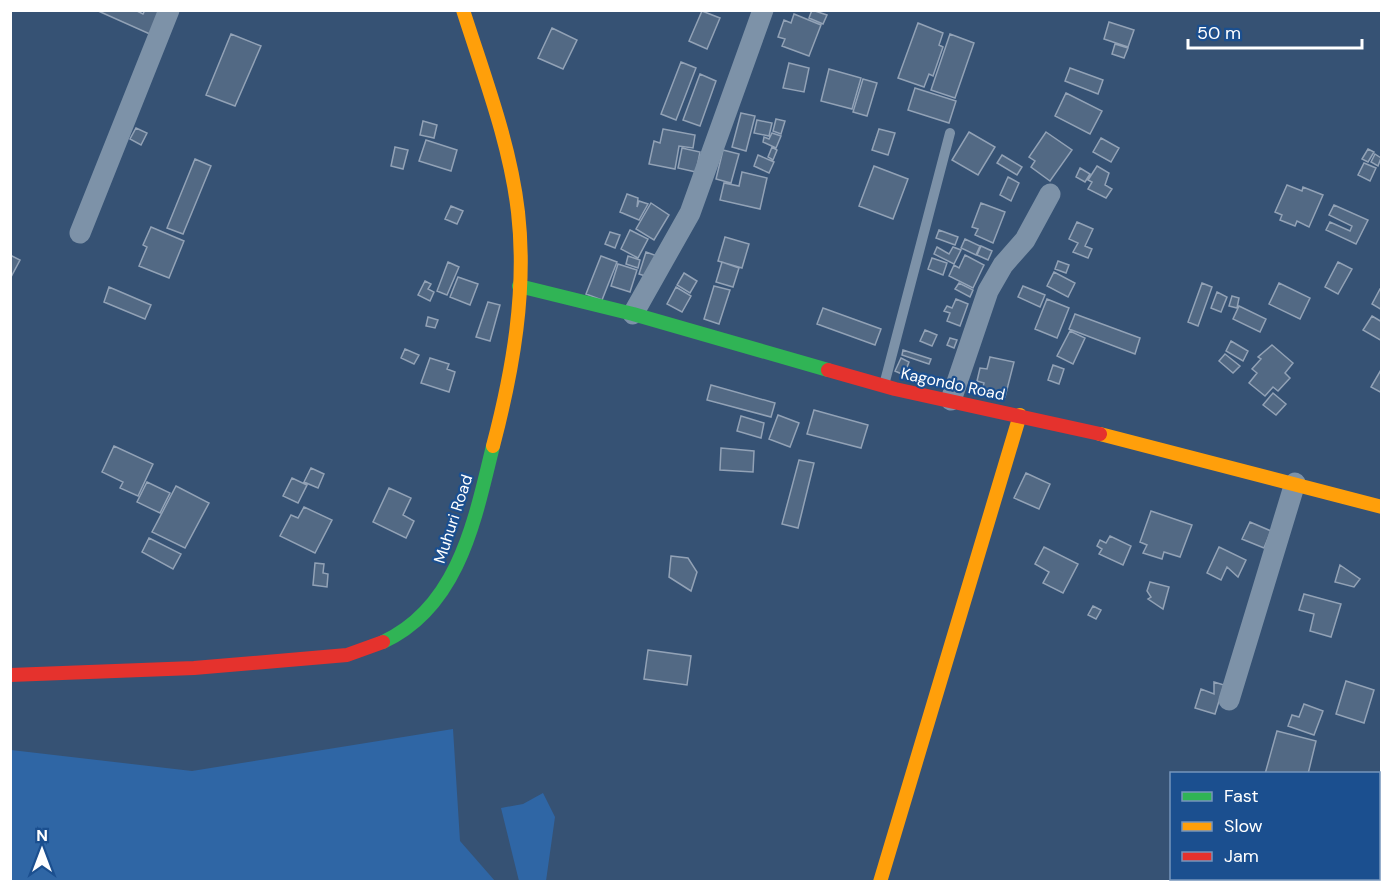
<svg xmlns="http://www.w3.org/2000/svg" width="1392" height="892" font-family="'DM Sans',sans-serif">
<rect width="100%" height="100%" fill="#365274"/>
<path fill="#2f66a5" d="M453,729L460,841L495,881H11V750L192,771Z
M543,793L555,817L546,881H519L501,808L523,804Z"/>
<path fill="#526984" stroke="#92a2b6" stroke-width="1.5" d="M96,10H135L143,14L145,10H163L152,35Z
M812,10L827,15L823,24L809,18Z
M702,11L720,18L707,49L689,41Z
M794,14L821,25L809,56L782,46L785,39L778,37L784,20L791,23Z
M1109,22L1134,30L1128,47L1104,39Z
M918,23L943,33L939,45L943,47L933,76L929,74L924,87L898,78Z
M552,28L577,40L563,69L538,58Z
M231,34L261,46L235,106L206,95Z
M950,34L974,43L955,98L931,90Z
M1115,44L1128,48L1124,58L1112,54Z
M681,62L696,68L676,120L661,114Z
M789,63L809,68L804,92L783,88Z
M1070,68L1103,80L1098,94L1065,81Z
M829,69L861,78L852,109L821,101Z
M700,74L716,81L700,126L683,120Z
M863,79L877,83L867,116L853,112Z
M915,88L956,101L949,123L908,110Z
M1066,93L1102,111L1090,134L1055,116Z
M741,113L755,116L746,151L732,147Z
M776,119L785,121L781,134L773,131Z
M757,120L772,123L769,136L754,133Z
M423,121L437,125L434,138L420,135Z
M136,128L147,133L141,145L130,139Z
M663,129L695,135L693,148L679,146L675,169L649,164L654,141L660,143Z
M879,129L895,133L888,155L872,150Z
M969,132L995,147L978,175L952,160Z
M1046,132L1072,150L1050,181L1031,167L1035,161L1029,157Z
M772,133L781,136L776,148L763,142L764,137L769,139Z
M1101,138L1119,148L1111,162L1093,152Z
M426,140L457,150L451,171L419,161Z
M395,147L408,150L403,169L391,166Z
M772,147L777,150L773,160L768,157Z
M682,148L700,152L696,172L678,168Z
M1368,149L1374,152L1368,162L1362,159Z
M723,150L739,154L731,183L716,179Z
M1375,154L1381,158L1378,166L1371,162Z
M758,155L774,162L769,173L754,166Z
M1002,155L1022,167L1017,175L997,163Z
M195,159L211,166L183,234L167,228Z
M1364,163L1376,168L1370,181L1358,175Z
M874,166L908,179L893,219L859,206Z
M1097,166L1109,173L1105,185L1112,189L1106,198L1088,189L1092,182L1088,180Z
M1080,168L1090,174L1085,182L1076,177Z
M742,172L767,178L760,209L720,200L724,183L739,186Z
M1008,177L1019,183L1011,201L1000,195Z
M1287,185L1302,191L1303,187L1323,195L1309,227L1297,221L1295,226L1280,220L1282,215L1275,212Z
M627,194L638,198L637,207L639,201L648,204L639,220L620,212Z
M651,203L669,215L654,240L636,229Z
M981,203L1005,212L993,243L975,235L978,229L972,227Z
M1334,205L1368,220L1356,244L1326,230L1330,222L1350,231L1352,226L1329,215Z
M451,206L463,211L457,224L445,219Z
M1077,222L1093,229L1085,246L1092,249L1088,258L1073,252L1078,243L1069,239Z
M151,227L184,241L169,278L139,266L147,247L143,245Z
M630,230L648,239L638,258L621,249Z
M939,230L958,237L955,245L936,238Z
M610,232L620,235L615,248L605,244Z
M725,237L749,244L742,268L718,261Z
M965,239L980,246L976,255L961,248Z
M981,246L992,251L988,260L977,255Z
M937,247L949,254L953,247L961,250L954,264L934,254Z
M646,252L657,256L651,278L639,274Z
M10,255L20,260L11,277H10Z
M965,255L984,265L973,288L949,276L954,265L959,268Z
M601,256L617,262L602,300L586,294Z
M628,256L640,260L638,268L626,264Z
M932,258L947,263L943,275L928,269Z
M1058,261L1069,265L1066,273L1055,269Z
M448,262L459,267L447,295L437,291Z
M722,262L739,268L733,287L716,282Z
M1338,262L1352,269L1338,294L1325,287Z
M618,264L637,270L630,292L611,286Z
M1054,272L1075,283L1068,297L1047,286Z
M684,273L697,281L690,293L677,285Z
M458,277L478,284L470,305L450,297Z
M425,281L431,284L428,289L434,292L430,301L418,295Z
M959,283L973,290L970,297L955,289Z
M1202,283L1212,287L1198,326L1188,322Z
M1279,283L1310,298L1300,319L1269,304Z
M714,286L730,290L719,324L704,319Z
M1023,286L1045,295L1040,307L1018,297Z
M109,287L151,305L145,319L104,302Z
M676,287L691,296L682,312L667,304Z
M1380,289L1382,290V310L1372,304Z
M1217,292L1227,297L1221,312L1211,308Z
M1232,296L1239,298L1237,308L1229,306Z
M956,299L968,304L960,326L947,321L950,313L944,311L947,306L952,308Z
M1047,299L1069,308L1057,338L1035,329Z
M488,302L500,305L490,341L476,337Z
M1239,306L1266,319L1260,332L1233,319Z
M823,308L881,329L875,345L817,324Z
M1075,314L1140,338L1135,354L1069,329Z
M1372,316L1382,322V341L1363,330Z
M428,317L438,320L435,328L426,326Z
M925,330L937,335L932,346L920,341Z
M1070,331L1085,338L1073,364L1057,356Z
M950,338L957,340L954,348L947,345Z
M1231,341L1248,351L1243,361L1226,351Z
M1272,345L1293,363L1285,373L1290,378L1278,391L1273,387L1265,396L1249,383L1257,373L1252,369L1261,359L1258,357Z
M405,349L419,355L414,364L401,358Z
M903,350L931,359L929,364L902,355Z
M1225,354L1240,366L1233,373L1219,361Z
M990,357L1014,362L1005,397L982,391L984,383L977,381L980,368L987,369Z
M430,358L449,364L447,369L455,372L449,392L421,383Z
M901,358L909,362L904,375L895,371Z
M1053,365L1064,369L1059,384L1048,380Z
M1382,368V393L1371,387Z
M711,385L775,403L771,417L707,400Z
M1273,393L1286,404L1276,415L1263,405Z
M814,410L868,425L861,448L807,434Z
M778,415L799,423L790,447L769,439Z
M741,416L764,423L761,438L737,431Z
M114,446L153,464L138,496L120,488L123,482L102,472Z
M721,448L754,451L753,472L720,470Z
M799,460L814,463L798,528L782,524Z
M311,468L324,474L318,488L304,482Z
M1026,473L1050,484L1039,509L1014,498Z
M292,478L307,485L298,503L283,496Z
M147,482L170,493L160,513L137,502Z
M176,486L209,503L185,548L152,532Z
M389,488L411,498L403,515L414,521L406,538L373,522Z
M304,507L332,520L315,553L280,536L291,515L298,518Z
M1151,511L1192,525L1180,557L1164,552L1162,559L1143,553L1147,545L1140,542Z
M1250,522L1271,531L1264,548L1242,539Z
M1110,536L1131,546L1123,565L1099,554L1102,549L1097,546L1100,540L1106,543Z
M149,538L181,554L173,569L142,552Z
M1044,547L1078,564L1063,593L1043,583L1049,572L1035,564Z
M1219,547L1246,560L1238,577L1227,567L1221,580L1207,573Z
M671,556L688,558L697,572L691,591L669,577Z
M315,563L324,564L323,573L328,574L327,587L313,585Z
M1340,565L1360,579L1354,587L1335,582Z
M1150,582L1169,587L1163,609L1148,599L1151,597L1147,591Z
M1304,594L1341,604L1331,637L1310,631L1314,614L1299,610Z
M1093,606L1101,610L1096,619L1088,615Z
M648,650L691,656L687,685L644,679Z
M1346,681L1374,690L1364,723L1336,714Z
M1214,682L1224,685L1215,714L1195,708L1201,689L1214,694Z
M1304,704L1323,711L1314,735L1288,726L1292,715L1299,717Z
M1277,731L1316,741L1308,774H1265Z"/>
<g fill="none" stroke-linecap="round" stroke-linejoin="round">
<path stroke="#7d92a8" stroke-width="10" d="M884,385L950,133"/>
<path stroke="#7d92a8" stroke-width="21" d="M80,233L169,10
M633,314L690,213L763,10
M951,400L988,291L1003,265L1025,240L1050,194
M1229,700L1295,483"/>
<path stroke="#30b455" stroke-width="14" d="M519,286L633,314L828,370
M383,642C459,607 475,519 493,446"/>
<path stroke="#ff9f0a" stroke-width="14" d="M463,10C484,76 510,143 518,212C527,290 513,370 493,446
M1100,434L1382,507
M880,882L1020,415"/>
<path stroke="#e5322d" stroke-width="14" d="M828,370L895,389L1100,434
M10,675L194,668L347,655L383,642"/>
</g>
<g text-anchor="middle" dominant-baseline="central" stroke-width="4.5" stroke-linejoin="round" paint-order="stroke">
<g font-size="16" fill="#fff" stroke="#1b4f8f">
<text transform="translate(953 384) rotate(12)">Kagondo Road</text>
<text transform="translate(453 519) rotate(-72)">Muhuri Road</text>
</g>
</g>
<rect width="1392" height="892" fill="none" stroke="#ffffff" stroke-width="24"/>
<rect x="1170" y="772" width="210" height="108" fill="#1b4f8f" stroke="#7695bc" stroke-width="1.5"/>
<rect x="1182" y="792" width="30" height="9" fill="#30b455" stroke="#7695bc" stroke-width="1.5"/>
<text x="1224" y="802" font-size="18" fill="#ffffff">Fast</text>
<rect x="1182" y="822" width="30" height="9" fill="#ff9f0a" stroke="#7695bc" stroke-width="1.5"/>
<text x="1224" y="832" font-size="18" fill="#ffffff">Slow</text>
<rect x="1182" y="852" width="30" height="9" fill="#e5322d" stroke="#7695bc" stroke-width="1.5"/>
<text x="1224" y="862" font-size="18" fill="#ffffff">Jam</text>
<g transform="translate(42 850)" stroke="#1b4f8f" stroke-width="4.5" paint-order="stroke">
<path d="M0-4.5L10 22L0 15L-10 22Z" fill="#ffffff"/>
<text y="-9" font-size="16" font-weight="bold" text-anchor="middle" fill="#ffffff">N</text>
</g>
<path d="M1188 39v9h174v-9" fill="none" stroke="#ffffff" stroke-width="3"/>
<text x="1197" y="39" font-size="18" fill="#ffffff" stroke="#1b4f8f" stroke-width="4.5" paint-order="stroke">50 m</text>
</svg>
